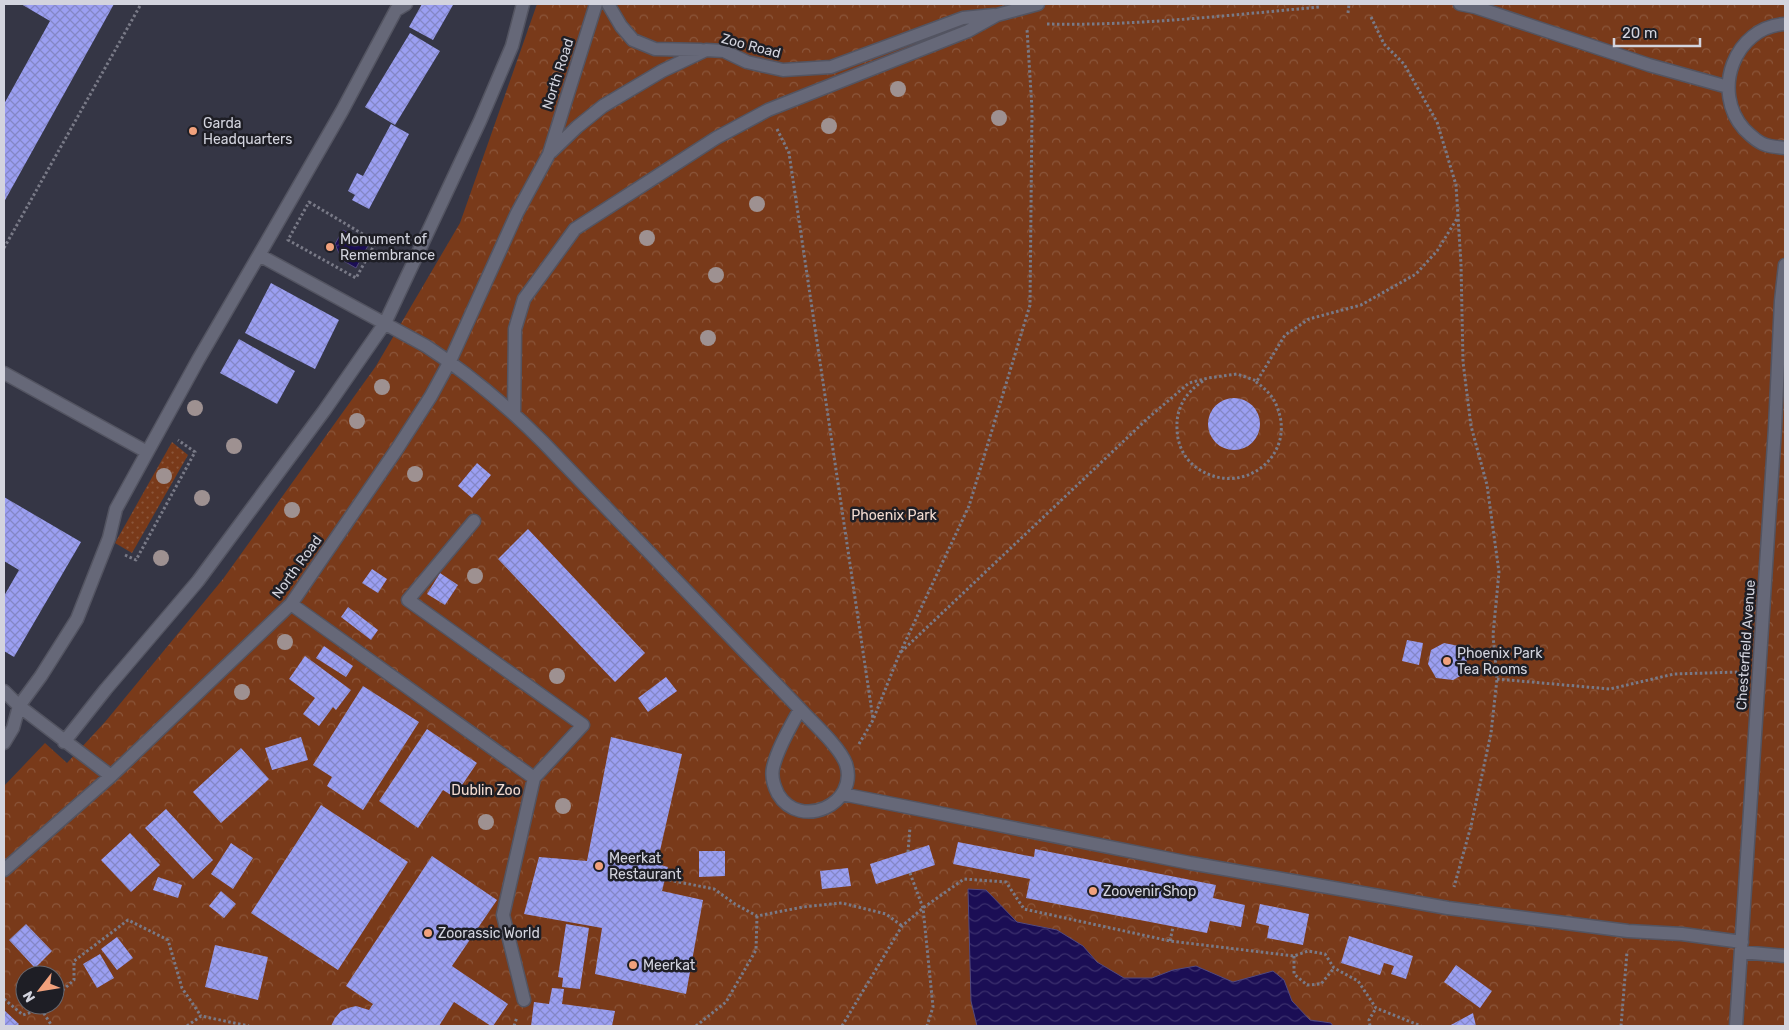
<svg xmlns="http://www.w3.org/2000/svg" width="1789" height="1030" font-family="Rubik,sans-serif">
<defs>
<pattern id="grass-dots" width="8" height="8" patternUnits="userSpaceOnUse" patternTransform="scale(1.25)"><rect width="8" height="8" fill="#793a1a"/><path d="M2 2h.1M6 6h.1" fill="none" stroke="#8b563b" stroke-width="1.8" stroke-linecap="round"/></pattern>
<pattern id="park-crowns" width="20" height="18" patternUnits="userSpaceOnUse" patternTransform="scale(1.25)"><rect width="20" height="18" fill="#793a1a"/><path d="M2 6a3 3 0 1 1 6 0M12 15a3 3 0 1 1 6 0" fill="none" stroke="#8b563b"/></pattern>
<pattern id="water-waves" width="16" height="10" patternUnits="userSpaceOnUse" patternTransform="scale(1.25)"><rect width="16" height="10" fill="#1b0e55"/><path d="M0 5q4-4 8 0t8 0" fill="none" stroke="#3b306d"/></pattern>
<pattern id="building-cross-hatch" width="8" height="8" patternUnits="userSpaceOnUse" patternTransform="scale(1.25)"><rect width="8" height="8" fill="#9b9ff2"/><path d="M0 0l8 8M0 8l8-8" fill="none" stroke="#8487c6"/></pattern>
</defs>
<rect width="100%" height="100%" fill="#353645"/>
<path fill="url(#grass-dots)" d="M172,442L188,455L132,553L115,543Z"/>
<path fill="url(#park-crowns)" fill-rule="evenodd" d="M537,4H1785V1026H4V786L45,743L67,763L105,722L223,579L376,366L460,223ZM25,975H55V1005H25Z"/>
<path fill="url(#water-waves)" stroke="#52497e" d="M343,230L369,244L356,268L342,260L335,244Z
M968,889L986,890L1017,922L1057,930L1083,946L1097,962L1124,978H1152L1173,970L1196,966L1233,982L1273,971L1284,980L1292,1001L1310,1020L1331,1023L1333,1026H977L971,1001Z"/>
<path fill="url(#building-cross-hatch)" d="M21,4H114L4,202V104L50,21Z
M422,4L453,5L433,40L409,27Z
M410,33L440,51L395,125L365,107Z
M391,124L409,134L369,209L352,200L355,195L348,191L357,173L363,176Z
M271,283L339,320L315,369L245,333Z
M239,339L295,371L277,404L220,373Z
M1208 424a26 26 0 1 1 52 0a26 26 0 1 1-52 0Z
M477,463L491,475L472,498L458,486Z
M4,497L81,542L14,657L4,651V596L19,570L4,561Z
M528,529L645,653L615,682L498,559Z
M372,569L387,579L378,593L362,583Z
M440,573L458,585L445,605L427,594Z
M348,607L378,630L371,640L341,617Z
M1407,640L1423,643L1419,665L1402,661Z
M1444,643L1459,646L1467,659L1464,674L1453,680L1436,678L1428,664L1431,650Z
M324,646L353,666L346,677L316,658Z
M305,656L351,690L336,710L333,707L319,726L303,714L315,698L289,679Z
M666,677L677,691L648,712L638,698Z
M363,686L419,722L363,810L327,786L332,777L313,765Z
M427,729L477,763L454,797L443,790L418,828L379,801Z
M301,737L308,760L272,770L265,748Z
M611,737L682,754L657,864L668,867L662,891L703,900L686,994L595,974L602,928L524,914L539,857L587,861Z
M241,748L269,779L221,823L193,792Z
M321,805L408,862L338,970L251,913Z
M166,809L213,860L193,879L145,828Z
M130,833L160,865L131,892L101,860Z
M958,842L1034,857L1035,849L1216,885L1213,898L1245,905L1241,927L1210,921L1207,933L1026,898L1030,879L953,864Z
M231,843L253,858L233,889L211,874Z
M929,845L935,865L876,884L870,864Z
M699,851H725V876L699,877Z
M432,856L497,900L452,966L508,1004L493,1026H491L454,1002L439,1026H331L335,1018L341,1011L348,1008L356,1006L369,1010L373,1004L346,986Z
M848,868L851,886L822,889L820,871Z
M158,877L182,885L178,898L153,890Z
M221,891L236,904L224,918L209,906Z
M1260,904L1309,914L1303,945L1267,938L1269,926L1256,923Z
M26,924L52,951L35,968L9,940Z
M566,924L589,928L580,989L562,987L563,978L558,977Z
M1349,936L1413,956L1406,979L1391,974L1394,966L1384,963L1380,975L1341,963Z
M117,937L133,958L117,970L101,949Z
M215,945L268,957L258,1000L205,987Z
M100,954L114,978L97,988L83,964Z
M1456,965L1492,991L1480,1008L1444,982Z
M552,988L564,989L562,1004L615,1011L612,1026H531L534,1002L549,1004Z
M4,1010L19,1024L17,1026H4Z
M1473,1013L1476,1026H1449Z"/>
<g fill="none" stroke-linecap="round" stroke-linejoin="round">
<g stroke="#535461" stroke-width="15">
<path id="minor" d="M406,4L396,10L342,111L259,255L426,346C469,374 507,406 543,442L800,709
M608,4L621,26L633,40L655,49L701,50
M1460,4L1475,7L1649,65L1728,87
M1785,24C1734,27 1711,92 1744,129C1750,135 1758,143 1766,145C1772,147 1779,147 1785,148
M551,152L577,127L603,106L662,71L706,50L724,51L747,62L783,70L831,67L963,18L994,15
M4,373L147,452
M514,413L515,329L524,299L575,229L716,138L768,110L968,31L997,15L1038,4
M474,521L408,600L583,725L534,778
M291,604L534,778L503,915L524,1000
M4,691L19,706L13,728L4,743
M800,709C813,723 840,747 846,764C859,804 800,831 778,794C774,786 771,777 773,768C777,749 791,726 800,709Z
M64,742L106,689L198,581L324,411L385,323L480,121L512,46L523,4
M111,776L19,706L41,676L77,619L109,538L116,509L198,360L259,255
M842,794L1190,863L1448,908L1628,931L1682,934L1742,942
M4,870L111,776L291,604L397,449L431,396L450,361L517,213L549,154L596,4
M1741,952L1785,956
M1736,1026L1775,428L1781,301L1785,265"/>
</g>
<path stroke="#797a87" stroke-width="3" stroke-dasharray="2.5 2.5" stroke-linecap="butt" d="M1348,13L1349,4
M1371,17L1384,44L1404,64L1437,122L1456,185L1461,264L1463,362L1471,426L1487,485L1499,572L1493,635L1497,679L1491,733L1471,826L1454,887
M1047,24C1137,26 1230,15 1320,7
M777,129L789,153L873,719
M309,202L376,242L356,278L288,240Z
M4,248L141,4
M1203,381C1186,392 1176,408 1177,428C1177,445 1185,461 1200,470C1244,497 1297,455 1277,407C1273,395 1264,388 1255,381
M125,555L136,560L195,452L178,440
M901,652L1147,419L1189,383L1208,378L1237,374L1257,381L1285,335L1309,319L1361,305L1416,274L1437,251L1458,217
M1497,679L1610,689L1674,674L1739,672
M859,744L873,720L899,655L969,506L1030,305L1032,109L1027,29
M908,852L910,827
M910,873L923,908L933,1007L927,1026
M664,879L714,889L735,904L757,916L803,907L842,903L886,914L902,926
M1170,941L1173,927
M1294,956V974L1307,985L1321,984L1334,968
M55,997L74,980V961L128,920L168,940L182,988L201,1016
M4,999L23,1015L41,1009L46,1005
M41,1009L52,1026
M187,1026L201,1016L249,1026
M514,1026L517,1017
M696,1026L726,1002L756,950L757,916
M842,1026L902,926L923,908L964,879L1006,882L1024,909L1170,941L1294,956L1308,951L1325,954L1334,968L1358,981L1376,1008L1421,1026
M1370,1026L1369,1020L1376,1008
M1621,1026L1627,952"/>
<use href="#minor" stroke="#666878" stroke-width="12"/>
</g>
<g fill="#9e9191">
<circle cx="898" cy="89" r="8"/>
<circle cx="999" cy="118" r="8"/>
<circle cx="829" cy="126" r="8"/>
<circle cx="757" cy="204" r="8"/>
<circle cx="647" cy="238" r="8"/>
<circle cx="716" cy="275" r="8"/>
<circle cx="708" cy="338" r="8"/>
<circle cx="382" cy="387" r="8"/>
<circle cx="195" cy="408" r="8"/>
<circle cx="357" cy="421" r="8"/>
<circle cx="234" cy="446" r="8"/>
<circle cx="415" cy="474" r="8"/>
<circle cx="164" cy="476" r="8"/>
<circle cx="202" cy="498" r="8"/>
<circle cx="292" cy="510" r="8"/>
<circle cx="161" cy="558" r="8"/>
<circle cx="475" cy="576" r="8"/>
<circle cx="285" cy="642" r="8"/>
<circle cx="557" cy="676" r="8"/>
<circle cx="242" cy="692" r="8"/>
<circle cx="563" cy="806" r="8"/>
<circle cx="486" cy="822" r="8"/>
</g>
<g fill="#f1a17c" stroke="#1e1e25" stroke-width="2">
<circle cx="193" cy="131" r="5"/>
<circle cx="330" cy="247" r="5"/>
<circle cx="1447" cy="661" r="5"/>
<circle cx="599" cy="866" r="5"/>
<circle cx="1093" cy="891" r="5"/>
<circle cx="428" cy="933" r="5"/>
<circle cx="633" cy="965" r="5"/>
</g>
<g text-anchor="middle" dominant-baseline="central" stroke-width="5" stroke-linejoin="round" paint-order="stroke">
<g font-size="14" fill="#d3d4de" stroke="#1e1e25">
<text transform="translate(751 46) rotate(15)">Zoo Road</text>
<text transform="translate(558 74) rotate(-72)">North Road</text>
<text transform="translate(297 567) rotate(-54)">North Road</text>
<text transform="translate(1746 645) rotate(-86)">Chesterfield Avenue</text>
</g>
<g font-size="14" fill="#d3d4de" stroke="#1e1e25" text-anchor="start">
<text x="203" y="123">Garda<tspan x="203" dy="16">Headquarters</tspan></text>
<text x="340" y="239">Monument of<tspan x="340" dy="16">Remembrance</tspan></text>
<text x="1457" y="653">Phoenix Park<tspan x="1457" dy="16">Tea Rooms</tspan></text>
<text x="609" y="858">Meerkat<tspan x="609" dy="16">Restaurant</tspan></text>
<text x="1103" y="891">Zoovenir Shop</text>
<text x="438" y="933">Zoorassic World</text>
<text x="643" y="965">Meerkat</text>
</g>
<g font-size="14" fill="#f3dbd0" stroke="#1e1e25">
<text x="894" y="515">Phoenix Park</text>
<text x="486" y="790">Dublin Zoo</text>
</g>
</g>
<rect width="1789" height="1030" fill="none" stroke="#d3d4de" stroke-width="10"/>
<g transform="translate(40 990) rotate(239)"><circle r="24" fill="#1e1e25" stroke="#66676f"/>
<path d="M0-4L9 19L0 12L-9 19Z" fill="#f1a17c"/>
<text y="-8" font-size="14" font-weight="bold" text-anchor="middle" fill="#d3d4de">N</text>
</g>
<path d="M1614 38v8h86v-8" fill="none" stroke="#d3d4de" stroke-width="2.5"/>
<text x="1622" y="38" font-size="15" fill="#d3d4de" stroke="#1e1e25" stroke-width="4" paint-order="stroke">20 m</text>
</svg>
